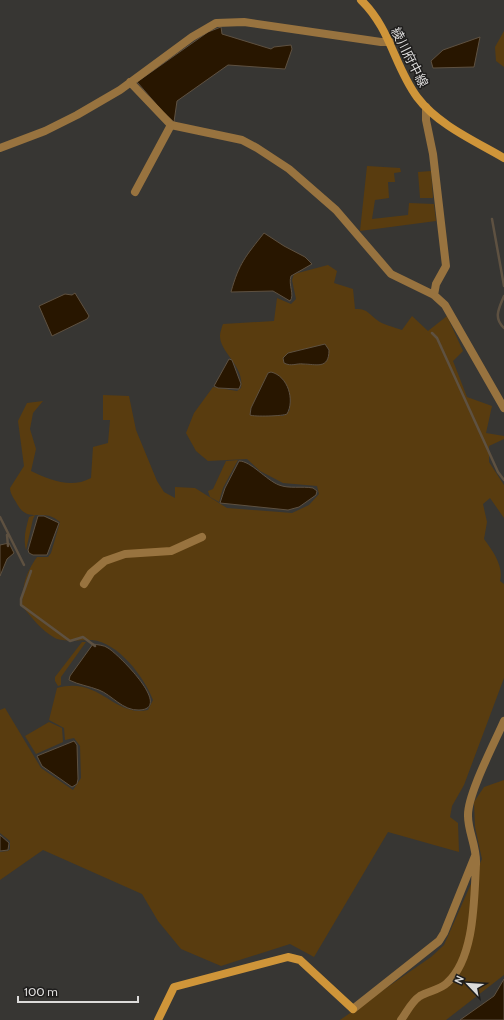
<svg xmlns="http://www.w3.org/2000/svg" width="504" height="1020" font-family="Cabin,'Noto Sans JP',sans-serif">
<rect width="100%" height="100%" fill="#373633"/>
<path fill="#593c0f" fill-rule="evenodd" d="M504,31V67L496,61L495,47Z
M367,166L400,168L401,172L394,173L395,182H388L389,198L375,200L372,219L408,215L409,203L434,204L436,221L360,231Z
M431,171L433,198H420L418,172Z
M328,265L337,271L334,283L353,289L355,309C367,308 369,314 377,320C383,325 394,327 402,330L412,316L428,331L447,316L463,351L453,361L467,397L492,406L486,433L504,436V439L489,446V462L504,485V518L490,498L483,504L487,522L484,539C493,551 504,567 500,581L504,584V678L464,785L452,806L450,817L458,823L459,852L388,832L314,957L290,944L221,966L181,949L158,921L142,894L43,850L0,880V852L8,851L10,849V841L0,833V710L5,708L41,768L73,790L81,778L80,746L74,738L65,740L64,728L49,720L57,688C100,676 114,718 148,710L153,700C145,678 118,642 92,640C83,640 62,642 55,638C42,631 32,618 22,606C23,585 25,574 37,557H48L51,553L60,522C42,506 28,526 16,502C13,497 10,493 10,488L24,466L18,421L27,403L43,401L33,413L30,429L36,449L31,471C50,480 71,489 91,478L93,447L108,443L110,420H103V395L129,396L136,430L157,481L164,492L175,498V487L195,488L227,508L292,513L309,505L319,494L317,486L283,483L260,471L247,459L208,461L196,451L186,433L194,413L213,387L237,391L241,388C245,366 220,353 220,336C220,332 222,327 223,324L274,321L277,298L291,304L296,299L292,280L294,274ZM289,391L290,410L283,416L273,414Z
M238,460L223,488L219,502L210,497L208,491L213,489L226,461Z
M35,515L33,519L26,550C23,538 26,528 29,517Z
M82,642H86L61,677V685L58,686L55,681V677Z
M49,722L62,728L63,742L36,754L25,736Z
M504,780V975L446,1020H340L431,957L444,945L482,859L475,827L474,802L484,787Z"/>
<path fill="#281600" stroke="#5e5141" d="M221,27L222,34L271,49L274,47L291,45L292,49L285,69L228,65L177,101L174,122L163,112L137,82L208,32Z
M480,37L474,67L433,68L431,61L443,50Z
M264,233L284,246L305,257L312,264L291,276C288,285 295,295 290,301L273,291L231,292C239,263 246,256 264,233Z
M75,293L89,316L87,319L52,336L39,306L65,294L72,295Z
M325,344L329,350C329,370 316,364 303,364C296,363 292,367 284,363L283,358L288,353Z
M229,359L232,360L241,384L239,389L218,388L214,386Z
M271,372C288,376 295,400 287,414C284,416 254,417 250,415L251,408L268,373Z
M239,461C251,461 266,480 279,485C289,489 302,486 313,488L317,491L316,495L299,507L288,510L220,503L225,488Z
M38,516H44L59,523L47,555H33L29,553L28,550Z
M9,543L14,553L7,559L0,576V545Z
M93,644C98,645 104,645 108,648C118,654 174,709 139,710C123,711 112,695 99,690C89,686 79,685 69,680L70,676Z
M74,741L77,745L78,779L77,784L72,787L42,766L37,756Z
M0,835L9,843L8,850L0,851Z
M504,979V1020H460L494,996Z"/>
<g fill="none" stroke-linecap="round" stroke-linejoin="round">
<path stroke="#5e5141" stroke-width="2.5" d="M492,219L504,286
M504,296C499,308 493,318 504,328
M432,333L437,338L498,472L504,480
M0,517L24,565
M7,535L8,546
M31,571L21,599V605L70,641L83,637L95,646"/>
<path stroke="#98733f" stroke-width="8" d="M130,82L171,125L242,140L257,148L289,169L336,210L391,274L434,295L445,305L504,408
M426,107V120L433,154L446,266L436,284L434,295
M0,148L45,131L77,115L120,90L192,37L216,23L244,22L381,42H390
M135,192L171,125
M84,584L91,573L105,561L125,554L171,551L202,537
M353,1009L439,941L444,933L475,856
M401,1020C407,1012 411,1002 420,996C428,991 440,990 447,983C475,958 474,899 476,864C477,847 468,832 468,816C467,795 495,742 504,721"/>
<path stroke="#cf9539" stroke-width="8" d="M361,0C391,29 394,66 417,97C438,125 475,141 504,158
M158,1020L174,987L288,957L300,960L353,1009"/>
</g>
<g text-anchor="middle" dominant-baseline="central" stroke-width="3" stroke-linejoin="round" paint-order="stroke">
<g font-size="13" fill="#dcdbda" stroke="#1e1d1c">
<text transform="translate(410 57) rotate(63)">綾川府中線</text>
</g>
</g>
<g transform="translate(468 984) rotate(295)" stroke="#1e1d1c" stroke-width="3" paint-order="stroke">
<path d="M0-3L7 15L0 10L-7 15Z" fill="#dcdbda"/>
<text y="-6" font-size="11" font-weight="bold" text-anchor="middle" fill="#dcdbda">N</text>
</g>
<path d="M18 996v6h120v-6" fill="none" stroke="#dcdbda" stroke-width="2"/>
<text x="24" y="996" font-size="12" fill="#dcdbda" stroke="#1e1d1c" stroke-width="3" paint-order="stroke">100 m</text>
</svg>
